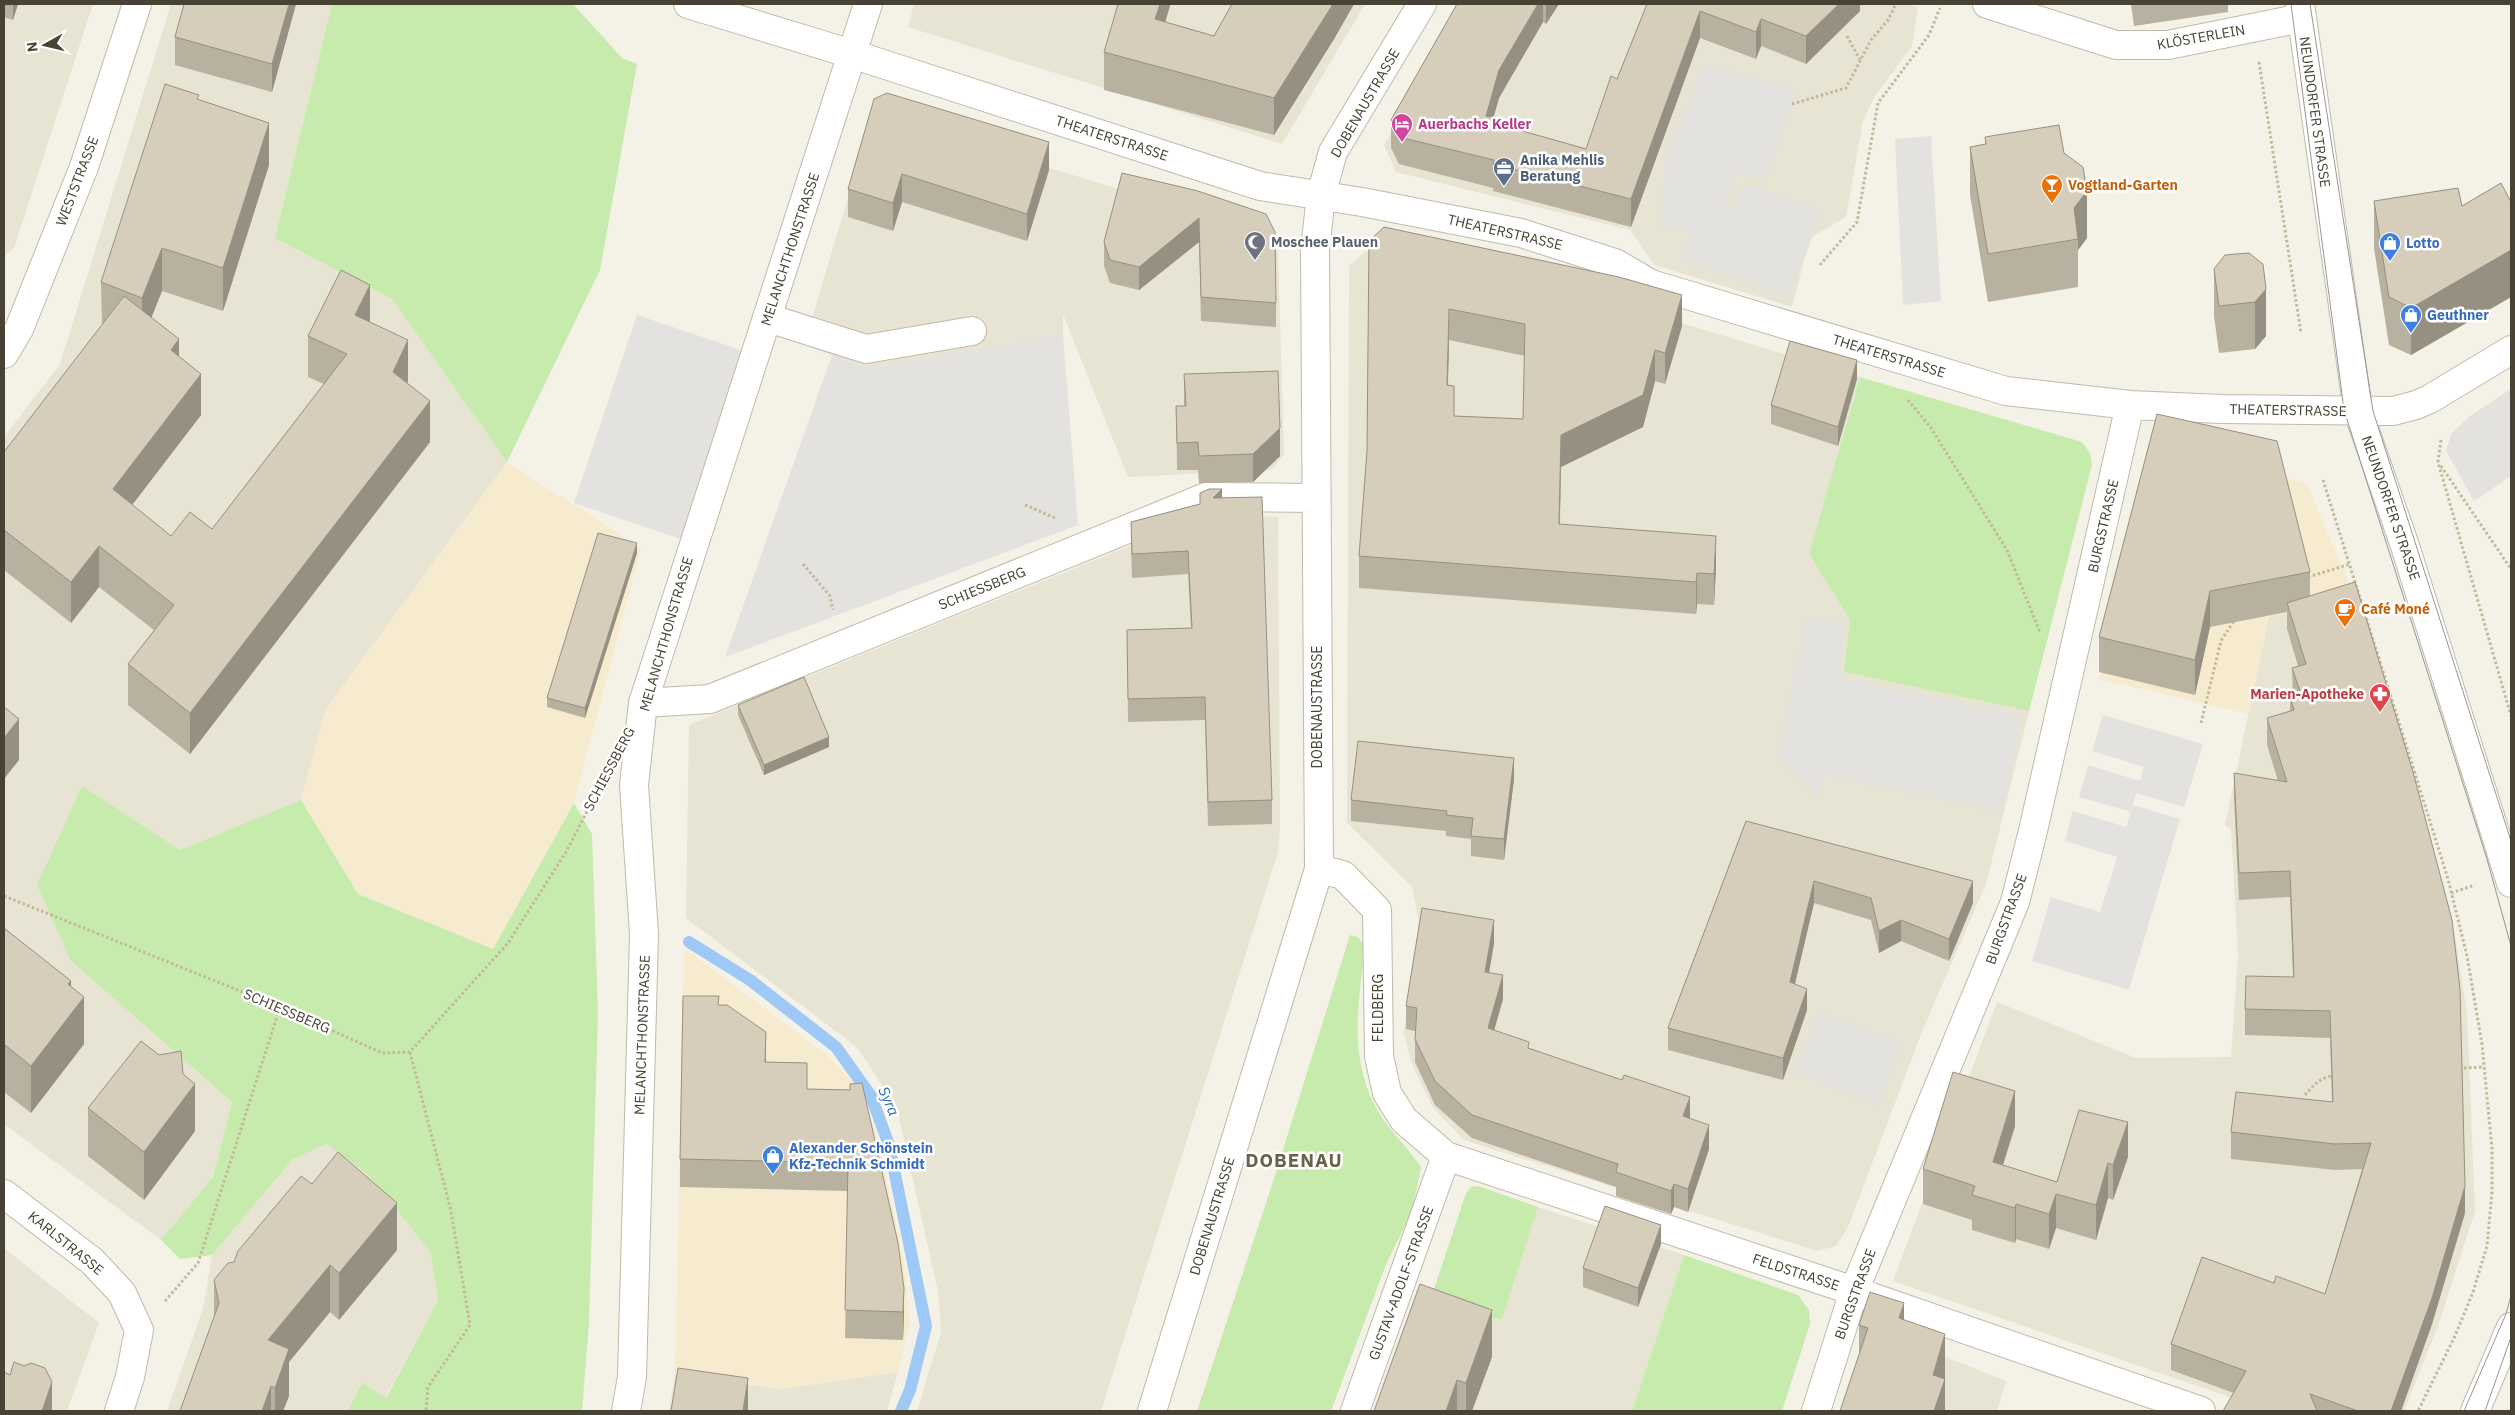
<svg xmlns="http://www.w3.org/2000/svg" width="2515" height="1415" font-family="'IBM Plex Sans',sans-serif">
<rect width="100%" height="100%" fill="#f4f1e6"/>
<path fill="#e8e4d3" d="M4,4H93L14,248L4,257Z
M171,4H332L275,238L392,299L507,462L326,709L301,800L180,850L82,787L71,961L232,1102L213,1177L161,1240L4,1124V437L60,364Z
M914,4H1365L1282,144L908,27Z
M1469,4H1908L1918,8L1912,46L1875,96L1863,121L1846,217L1810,238L1792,307L1654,265L1630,230L1396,172L1384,145Z
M884,117L1268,235L1278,253L1284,455L1271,470L1128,477L1063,314V334L868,368L804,345L870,124Z
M1366,251L1612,302L1860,377L1809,554L1850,620L1844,672L2029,711L1986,884L1923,1029L1848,1227L1836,1246L1817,1251L1464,1140L1433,1108L1411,1062L1404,1032L1420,927L1412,887L1347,823L1349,266Z
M1206,515L1278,517L1280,825L1278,852L1101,1411H917L941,1332L938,1291L897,1109L858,1048L686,918L689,725Z
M2312,606L2439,879L2455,936L2467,1012L2475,1211L2438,1326L2404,1411H2270L1893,1281L1997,1002L2136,1058L2231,1057L2238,955L2231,829L2225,825L2269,617Z
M327,1144L371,1177L432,1253L438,1300L385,1398L362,1384L348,1411H167L203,1309L212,1255L293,1159Z
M1538,1207L1684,1255L1632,1411H1392L1431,1298L1502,1320Z
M4,1248L99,1323L67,1411H4Z
M1913,1344L2006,1381L1997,1411H1844Z
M898,1372L887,1411H669L675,1374L780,1389Z"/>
<path fill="#f7ebcf" d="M2159,447L2307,484L2354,595L2269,617L2249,714L2099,679Z
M507,462L641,548L574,803L493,949L358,894L301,800L326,709Z
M684,953L692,954L827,1055L852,1081L875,1127L904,1262L910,1323L898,1372L780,1389L675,1374Z"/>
<path fill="#c7ebac" d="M332,4H573L622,58L637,64L600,270L507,462L392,299L275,238Z
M1860,377L2082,442L2090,453L2092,465L2029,711L1844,672L1850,620L1809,554Z
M82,786L180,850L301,800L358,894L493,949L574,803L592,834L598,1013L589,1323L582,1411H348L362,1383L386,1398L438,1300L431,1253L371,1177L327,1144L293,1159L212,1255L180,1259L161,1240L213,1177L232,1102L71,961L37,885Z
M1350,935L1358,937L1365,946C1359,999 1349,1052 1373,1102C1385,1127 1406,1145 1421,1167L1412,1212L1387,1262L1331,1411H1197L1271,1188Z
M1478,1186L1538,1207L1502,1320L1431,1298L1466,1193L1471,1187Z
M1684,1255L1798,1295L1809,1310L1810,1324L1782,1411H1632Z"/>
<path fill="#e4e2de" d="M1704,64L1797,90L1765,180L1736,173L1725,205L1735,208L1744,183L1822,210L1790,297L1680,260L1692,231L1661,229L1665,163Z
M1931,136L1941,301L1903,305L1895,139Z
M637,315L756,355L693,543L574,503Z
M1063,334L1078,525L725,657L832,355L868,368Z
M2511,389V476L2474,501L2446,451L2451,434L2470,416Z
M1806,616L1843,624L1841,678L2022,716L2002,812L1823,775L1818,798L1777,757Z
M2103,715L2203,744L2184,807L2136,793L2133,805L2180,819L2129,990L2032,961L2051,897L2100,912L2111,877L2117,857L2065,841L2073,811L2126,827L2131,812L2079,797L2088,765L2140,781L2144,767L2092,751Z
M1820,1011L1903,1045L1878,1106L1795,1072Z"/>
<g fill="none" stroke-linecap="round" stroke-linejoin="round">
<path stroke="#9ec8f5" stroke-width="12" d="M689,942L750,980L836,1047L871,1096L889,1145L926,1326L910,1390L901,1411"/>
<g stroke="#c0baa8" stroke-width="30">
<path id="minor" d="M688,4L852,54L1260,186L1362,202L1521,233L1615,263L1651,284L2006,391L2130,405L2222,409L2393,411L2416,405L2430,399L2511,350
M1987,4L2116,45H2168L2302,18
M2300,4L2358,411L2405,546L2511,883
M768,318L866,349L972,331
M4,354L19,329L84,167L137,4
M643,703L710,699L1206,497L1315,498
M1319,869L1343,875L1377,910L1379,1056L1387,1093L1404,1120L1446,1156L1854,1291L2201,1411
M4,1194L92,1261L122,1293L139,1330L130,1377L119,1411
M626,1411L632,1377L644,934L634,785L643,703L868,4
M1152,1411L1319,869L1315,251L1321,195L1333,152L1422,4
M1355,1411L1446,1156
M1816,1411L1854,1291L2015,902L2032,835L2130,405
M2475,1411L2511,1327"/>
</g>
<path stroke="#c3b898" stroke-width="3" stroke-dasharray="2.5 2.5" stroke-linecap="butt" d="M1847,36L1860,60
M2259,62L2301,333
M1792,104L1846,88L1871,40L1888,20L1896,4
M1820,265L1857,222L1878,103L1929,35L1940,8
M1908,400L1931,428L2007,550L2039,630L2041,631
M2441,440L2438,462L2511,716
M2441,466L2511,569
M2323,480L2448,879L2467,956L2482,1044L2492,1149V1192L2487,1246L2473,1292L2455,1336L2418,1411
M1025,505L1055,518
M803,564L830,596L833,610
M2308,577L2350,564
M2201,723L2221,641L2235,619
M2451,893L2475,885
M4,896L280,1007L382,1053L410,1052L508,943L566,852L597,792
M410,1052L451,1211L470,1325L428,1387L426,1411
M2464,1068L2484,1067
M2305,1095C2314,1085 2321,1076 2335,1076
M165,1301L198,1263L280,1007"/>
<use href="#minor" stroke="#fff" stroke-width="28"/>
<path stroke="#969696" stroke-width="1" d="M2291,4L2344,410L2487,859L2511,946
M2310,4L2373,411L2511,841
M2464,1411L2506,1314L2511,1296
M2485,1411L2511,1337"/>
</g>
<path fill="#b8b1a0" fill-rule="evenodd" d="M4,4H18L13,20L4,17Z
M184,4H296L272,92L175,65V37Z
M1170,4L1165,22L1214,36L1232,4H1354L1334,39L1274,135L1104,90V52Z
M1457,4H1559L1546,24L1543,22L1499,98L1493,118L1521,131L1586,149L1617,79L1647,4H1860V11L1806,64L1761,46L1756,59L1700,38L1631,227L1493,191V188L1399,164L1391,148V120Z
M2131,4H2228V12L2134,26Z
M874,99L1049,170L1027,241L902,202L893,231L848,217V189Z
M199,100L269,165L223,311L162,291L151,318L179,357L201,415L132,505L171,536L212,529L324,384L308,377V336L370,322L408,381L407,383L430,442L190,754L128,705V664L154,630L99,587L71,623L4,570V452L102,325L101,282Z
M1985,137L2064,153L2087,238L2078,250V287L1988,302L1970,195V147L1985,145Z
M1198,191L1276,303V327L1201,321L1199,242L1139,290L1110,283L1104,266V242Z
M2374,201L2462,206L2511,202V297L2411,355L2389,345L2374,248Z
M1369,241L1682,326L1665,384L1655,381L1643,427L1561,467L1560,524L1716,568L1714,605L1697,604L1696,614L1359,588V556L1367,451ZM1449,340L1525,356L1523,419L1454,416L1448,385Z
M2249,253L2266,336L2255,349L2219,353L2214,316V269Z
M1184,374L1280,456L1253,482L1199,483L1198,470H1177L1176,406H1184Z
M1857,379L1838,446L1771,424V405Z
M2157,414L2310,572V596L2465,1213L2432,1324L2401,1411H2223L2234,1393L2171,1370V1344L2274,1283L2325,1294L2362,1169L2335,1170L2231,1159V1132L2332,1102L2330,1038L2245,1035V1009L2293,977L2290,897L2239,900L2234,799V773L2278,781L2267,745V718L2290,711V697H2293L2292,668L2298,666L2287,629V612L2210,627L2195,695L2099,672V637Z
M1222,498L1272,800V824L1208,826L1205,720L1128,722L1127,630L1191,628L1188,574L1132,578L1131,546V522Z
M637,553L585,718L547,707V698Z
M738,705L829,747L764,775L738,715Z
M1514,779L1504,860L1471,856V839L1446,836V831L1351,821V800Z
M1746,821L1973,903L1949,961L1901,941L1879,953L1871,920L1814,903L1795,984L1807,1010L1783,1080L1668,1050V1028Z
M4,928L71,986L84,1044L31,1113L4,1092Z
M1494,943L1489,973L1503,999L1494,1030L1529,1048L1690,1119L1709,1149L1688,1212L1674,1207L1671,1214L1616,1196V1187L1472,1138L1435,1105L1415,1062V1031L1406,1029V1006Z
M719,1005L766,1062L807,1089L850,1090L904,1315L903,1340L845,1338L848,1191L680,1187V1159Z
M183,1074L195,1131L144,1200L88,1156V1108Z
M2079,1110L2128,1157L2113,1200L2108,1198L2096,1240L2056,1228L2049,1249L2016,1239L2015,1243L1972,1230V1220L1923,1204V1169L2015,1126L2003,1165L2057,1182Z
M1661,1244L1638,1307L1583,1287V1268Z
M397,1250L339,1320L330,1312L289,1362V1396L283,1411H180L214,1318V1280Z
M1904,1320L1945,1377V1411L1859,1353V1325Z
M1492,1357L1472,1411H1374Z"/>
<path fill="#969082" d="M13,4H18L13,20Z
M289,4H296L272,92V64Z
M1160,4H1170V6L1155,57V19Z
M1333,4H1354L1334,39L1274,135V98Z
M1538,4H1543V22L1499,98L1486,144V116L1499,70Z
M1546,4H1559L1546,24Z
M1839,4H1860V11L1806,64V36Z
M1700,11V38L1631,227V199Z
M1761,19V46L1756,59V32Z
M269,123V165L223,311V268Z
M1049,142V170L1027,241V214Z
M902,174V202L893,231V203Z
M2087,191V238L2078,250V239L2074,208Z
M1199,218V242L1139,290V267Z
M162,248V291L142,341V298Z
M2511,250V297L2411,355V308Z
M370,285V325L355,315Z
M2266,289V336L2255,349V302Z
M1682,295V326L1665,384V353Z
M1449,309V340L1447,417V385Z
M179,339V380L171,350Z
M408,340V381L393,413V372Z
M1655,350V381L1643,427L1561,467L1559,555L1561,435Z
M1857,360V379L1838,446V427Z
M201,374V415L113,530V489Z
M430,401V442L190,754V713Z
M1280,428V456L1253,482V454Z
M1222,489V513L1213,498Z
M1716,536V568L1714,605V574Z
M637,543V553L585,718V708Z
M99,546V587L71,623V582Z
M1697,573V604L1696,614V582Z
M2210,591V627L2195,695V660Z
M19,719V760L4,779V738Z
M829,737V747L764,775V765Z
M1514,758V779L1504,860V839Z
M1814,881V903L1790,1004V982Z
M1973,881V903L1949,961V939Z
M1494,920V943L1485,996V972Z
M1901,920V941L1879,953V931Z
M1503,975V999L1488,1052V1028Z
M71,981V1014L84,997V1044L31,1113V1066L68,984Z
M1807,989V1010L1783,1080V1058Z
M766,1032V1060L765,1089V1062Z
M195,1084V1131L144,1200V1152Z
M2015,1091V1126L1993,1197V1162Z
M1690,1097V1121L1683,1116Z
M2128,1122V1157L2113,1200V1165Z
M1709,1125V1149L1688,1212V1189Z
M2108,1163V1198L2096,1240V1205Z
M1674,1184V1207L1671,1214V1191Z
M2465,1186V1213L2432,1324L2401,1411H2391Z
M2056,1194V1228L2049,1249V1214Z
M397,1203V1250L339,1320V1273Z
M2016,1204V1239L2015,1243V1208Z
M1661,1225V1244L1638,1307V1288Z
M330,1265V1312L289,1362V1396L283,1411H275V1388L268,1340Z
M904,1288V1315L903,1340V1312Z
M1904,1303V1346L1899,1318Z
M1492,1310V1357L1472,1411H1466V1383Z
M1945,1334V1411H1933V1375Z
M748,1378V1411H743Z
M1457,1380V1411H1446Z
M52,1382V1411H42Z
M271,1386V1411H262Z"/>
<path fill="#d6ceba" stroke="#969082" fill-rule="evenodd" d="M184,4H289L272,64L175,37Z
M1118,4H1160L1155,19L1214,36L1232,4H1333L1274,98L1104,52Z
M1457,4H1538L1499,70L1486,116L1521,124L1519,130L1586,149L1611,76L1617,79L1647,4H1839L1806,36L1761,19L1756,32L1700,11L1631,199L1493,164L1494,160L1399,137L1391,120Z
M165,84L199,95L197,99L269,123L223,268L162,248L142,298L101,282Z
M887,93L1049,142L1027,214L902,174L893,203L848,189L874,99Z
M2059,125L2064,153L2083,167L2087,191L2074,208L2078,239L1988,254L1970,147L1986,144L1985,137Z
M1122,173L1198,191L1266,214L1275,232L1276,303L1201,297L1199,218L1139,267L1110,260L1104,242Z
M2501,183L2511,202V250L2411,308L2389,297L2374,201L2458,188L2462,206Z
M1384,227L1619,277L1682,295L1665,353L1655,350L1643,395L1561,435L1559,524L1716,536L1714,574L1697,573L1696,582L1359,556L1367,451L1369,241ZM1449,309L1525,324L1523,419L1454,416V386L1447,385Z
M2249,253L2263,264L2266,289L2255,302L2219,306L2214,269L2225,255Z
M341,270L370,285L355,315L408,340L393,372L430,401L190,713L128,664L174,605L99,546L71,582L4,530V452L124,296L179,339L171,350L201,374L113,489L171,536L190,512L212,529L347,354L308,336Z
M1790,341L1857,360L1838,427L1771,405Z
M1278,371L1280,428L1253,454L1199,456L1198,442L1177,443L1176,406H1186L1184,374Z
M2157,414L2277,441L2310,572L2210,591L2195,660L2099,637Z
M1209,489H1222L1213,498L1262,497L1272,800L1208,802L1205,697L1128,699L1127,630L1192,628L1188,551L1132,554L1131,522L1200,504V493Z
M598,533L637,543L585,708L547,698Z
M2355,582L2413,772L2452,920L2460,989L2465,1186L2432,1298L2391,1411H2358L2310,1394L2317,1411H2223L2246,1371L2171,1344L2202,1257L2274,1283L2276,1276L2325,1294L2371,1143L2335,1144L2231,1132L2236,1092L2333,1102L2330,1011L2245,1009L2246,976L2294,977L2290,871L2239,873L2234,773L2287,782L2267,718L2294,710L2290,697L2301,694L2292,668L2306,664L2287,603Z
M804,677L829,737L764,765L738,705Z
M4,707L19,719L4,738Z
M1358,741L1514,758L1504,839L1471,836L1473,818L1446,815L1447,811L1351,800Z
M1746,821L1973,881L1949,939L1901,920L1879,931L1871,898L1814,881L1790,982L1807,989L1783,1058L1668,1028Z
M1422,908L1494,920L1485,972L1503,975L1488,1028L1529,1042L1528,1048L1622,1080L1624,1075L1690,1097L1683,1116L1709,1125L1688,1189L1674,1184L1671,1191L1616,1172L1618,1164L1472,1115L1435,1081L1415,1039L1417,1008L1406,1006Z
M4,928L71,981L68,984L84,997L31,1066L4,1044Z
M683,996H719L718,1005H727L766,1032L765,1062L807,1063V1089L850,1090V1084L862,1083L898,1243L904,1288L903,1312L845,1310L848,1163L680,1159Z
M141,1041L159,1055L181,1051L183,1074L195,1084L144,1152L88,1108Z
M1953,1072L2015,1091L1993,1162L2057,1182L2079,1110L2128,1122L2113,1165L2108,1163L2096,1205L2056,1194L2049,1214L2016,1204L2015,1208L1972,1195L1975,1186L1923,1169Z
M338,1152L397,1203L339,1273L330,1265L268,1340L289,1349L275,1388L271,1386L262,1411H180L219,1303L214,1280L228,1263L234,1262L238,1251L301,1176L312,1184Z
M1605,1206L1661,1225L1638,1288L1583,1268Z
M1420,1284L1492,1310L1466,1383L1457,1380L1446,1411H1374Z
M1870,1292L1904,1303L1899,1318L1945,1334L1933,1375L1945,1379L1934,1411H1840L1868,1328L1859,1325Z
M14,1362L24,1366L31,1363L45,1368L52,1382L42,1411H4V1372L10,1375Z
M678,1368L748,1378L743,1411H671Z"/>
<defs>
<g id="hotel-pin" transform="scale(1.125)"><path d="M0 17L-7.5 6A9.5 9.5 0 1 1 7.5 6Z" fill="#d1479c" stroke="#fff"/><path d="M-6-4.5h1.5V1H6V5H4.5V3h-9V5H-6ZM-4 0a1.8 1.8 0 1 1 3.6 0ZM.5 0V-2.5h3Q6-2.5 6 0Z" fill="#fff"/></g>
<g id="office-pin" transform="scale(1.125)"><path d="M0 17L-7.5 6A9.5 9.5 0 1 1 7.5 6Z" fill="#5c6f8a" stroke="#fff"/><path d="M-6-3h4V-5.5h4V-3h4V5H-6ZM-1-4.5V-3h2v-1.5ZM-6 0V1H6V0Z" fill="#fff"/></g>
<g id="bar-pin" transform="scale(1.125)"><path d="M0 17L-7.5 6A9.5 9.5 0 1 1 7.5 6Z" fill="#e8710a" stroke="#fff"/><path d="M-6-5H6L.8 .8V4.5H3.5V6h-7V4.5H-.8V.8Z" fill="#fff"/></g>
<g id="mosque-pin" transform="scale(1.125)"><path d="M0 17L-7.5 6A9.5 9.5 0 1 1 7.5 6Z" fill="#6b7280" stroke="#fff"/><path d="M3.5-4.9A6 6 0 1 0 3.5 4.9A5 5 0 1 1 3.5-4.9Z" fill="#fff"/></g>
<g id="shop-pin" transform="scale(1.125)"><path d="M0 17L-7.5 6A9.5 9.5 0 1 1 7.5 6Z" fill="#3f7fe0" stroke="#fff"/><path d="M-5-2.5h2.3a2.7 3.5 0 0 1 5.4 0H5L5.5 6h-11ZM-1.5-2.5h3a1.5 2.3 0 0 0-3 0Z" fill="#fff"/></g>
<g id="cafe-pin" transform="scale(1.125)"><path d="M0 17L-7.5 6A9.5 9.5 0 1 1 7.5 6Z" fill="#e8710a" stroke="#fff"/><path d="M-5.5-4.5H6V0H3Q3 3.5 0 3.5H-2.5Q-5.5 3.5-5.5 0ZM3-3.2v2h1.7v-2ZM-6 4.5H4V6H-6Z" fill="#fff"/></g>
<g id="pharmacy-pin" transform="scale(1.125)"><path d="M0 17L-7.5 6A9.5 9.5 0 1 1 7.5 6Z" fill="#e0444e" stroke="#fff"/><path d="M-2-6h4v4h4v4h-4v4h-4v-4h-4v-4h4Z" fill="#fff"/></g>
</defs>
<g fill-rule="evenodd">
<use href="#hotel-pin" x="1402" y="124"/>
<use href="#office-pin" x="1504" y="168"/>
<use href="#bar-pin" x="2052" y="185"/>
<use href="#mosque-pin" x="1255" y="242"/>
<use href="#shop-pin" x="2390" y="243"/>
<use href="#shop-pin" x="2411" y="315"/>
<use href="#cafe-pin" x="2345" y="609"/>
<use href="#pharmacy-pin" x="2380" y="694"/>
<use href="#shop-pin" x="773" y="1156"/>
</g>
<g text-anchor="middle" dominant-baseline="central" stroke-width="5" stroke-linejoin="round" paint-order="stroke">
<g font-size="14" fill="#474234" stroke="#fff">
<text transform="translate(2201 37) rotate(-10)">KLÖSTERLEIN</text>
<text transform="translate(1365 103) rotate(-60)">DOBENAUSTRASSE</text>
<text transform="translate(2315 112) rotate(82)">NEUNDORFER STRASSE</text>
<text transform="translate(1112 138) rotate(18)">THEATERSTRASSE</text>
<text transform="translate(77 181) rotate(-69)">WESTSTRASSE</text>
<text transform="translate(1505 232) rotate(13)">THEATERSTRASSE</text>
<text transform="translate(790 249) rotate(-72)">MELANCHTHONSTRASSE</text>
<text transform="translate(1889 356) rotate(17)">THEATERSTRASSE</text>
<text transform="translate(2288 410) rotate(1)">THEATERSTRASSE</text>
<text transform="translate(2391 508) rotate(71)">NEUNDORFER STRASSE</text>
<text transform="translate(2103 526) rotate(-77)">BURGSTRASSE</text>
<text transform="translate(982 588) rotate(-22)">SCHIESSBERG</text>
<text transform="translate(666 634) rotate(-74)">MELANCHTHONSTRASSE</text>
<text transform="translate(1317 707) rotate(-90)">DOBENAUSTRASSE</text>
<text transform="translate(609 769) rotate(-62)">SCHIESSBERG</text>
<text transform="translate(2006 919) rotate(-70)">BURGSTRASSE</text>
<text transform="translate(1378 1008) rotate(-90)">FELDBERG</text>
<text transform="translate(287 1011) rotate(23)">SCHIESSBERG</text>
<text transform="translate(642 1035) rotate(-88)">MELANCHTHONSTRASSE</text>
<text transform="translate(1212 1216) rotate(-73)">DOBENAUSTRASSE</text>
<text transform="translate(66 1243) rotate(39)">KARLSTRASSE</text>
<text transform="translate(1796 1272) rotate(18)">FELDSTRASSE</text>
<text transform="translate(1401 1283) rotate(-70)">GUSTAV-ADOLF-STRASSE</text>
<text transform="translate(1855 1294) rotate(-70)">BURGSTRASSE</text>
</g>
<g font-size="14" font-weight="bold" fill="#b23c85" stroke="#fff" text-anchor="start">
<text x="1418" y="124">Auerbachs Keller</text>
</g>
<g font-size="14" font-weight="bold" fill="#4e5e75" stroke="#fff" text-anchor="start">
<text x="1520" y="160">Anika Mehlis<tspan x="1520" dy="16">Beratung</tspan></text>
</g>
<g font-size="14" font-weight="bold" fill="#c56008" stroke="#fff" text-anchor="start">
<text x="2068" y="185">Vogtland-Garten</text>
<text x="2361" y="609">Café Moné</text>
</g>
<g font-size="14" font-weight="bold" fill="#5b616d" stroke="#fff" text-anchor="start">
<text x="1271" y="242">Moschee Plauen</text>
</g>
<g font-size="14" font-weight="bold" fill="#366cbe" stroke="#fff" text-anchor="start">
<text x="2406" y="243">Lotto</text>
<text x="2427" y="315">Geuthner</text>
<text x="789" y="1148">Alexander Schönstein<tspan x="789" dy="16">Kfz-Technik Schmidt</tspan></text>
</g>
<g font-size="14" font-weight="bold" fill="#be3a42" stroke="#fff" text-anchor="end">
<text x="2364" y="694">Marien-Apotheke</text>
</g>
<g font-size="15" font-style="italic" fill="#276cb9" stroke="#fff">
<text transform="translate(889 1101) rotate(66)">Syra</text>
</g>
<g font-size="19" font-weight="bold" letter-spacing="1" fill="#6a614b" stroke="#fff">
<text x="1294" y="1160">DOBENAU</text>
</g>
</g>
<rect width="2515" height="1415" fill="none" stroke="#474234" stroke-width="10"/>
<g transform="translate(45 45) rotate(262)" stroke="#ffffff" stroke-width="4" paint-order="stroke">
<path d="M0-4L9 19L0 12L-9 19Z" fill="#474234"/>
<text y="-8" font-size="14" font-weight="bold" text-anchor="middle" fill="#474234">N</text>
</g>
</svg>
